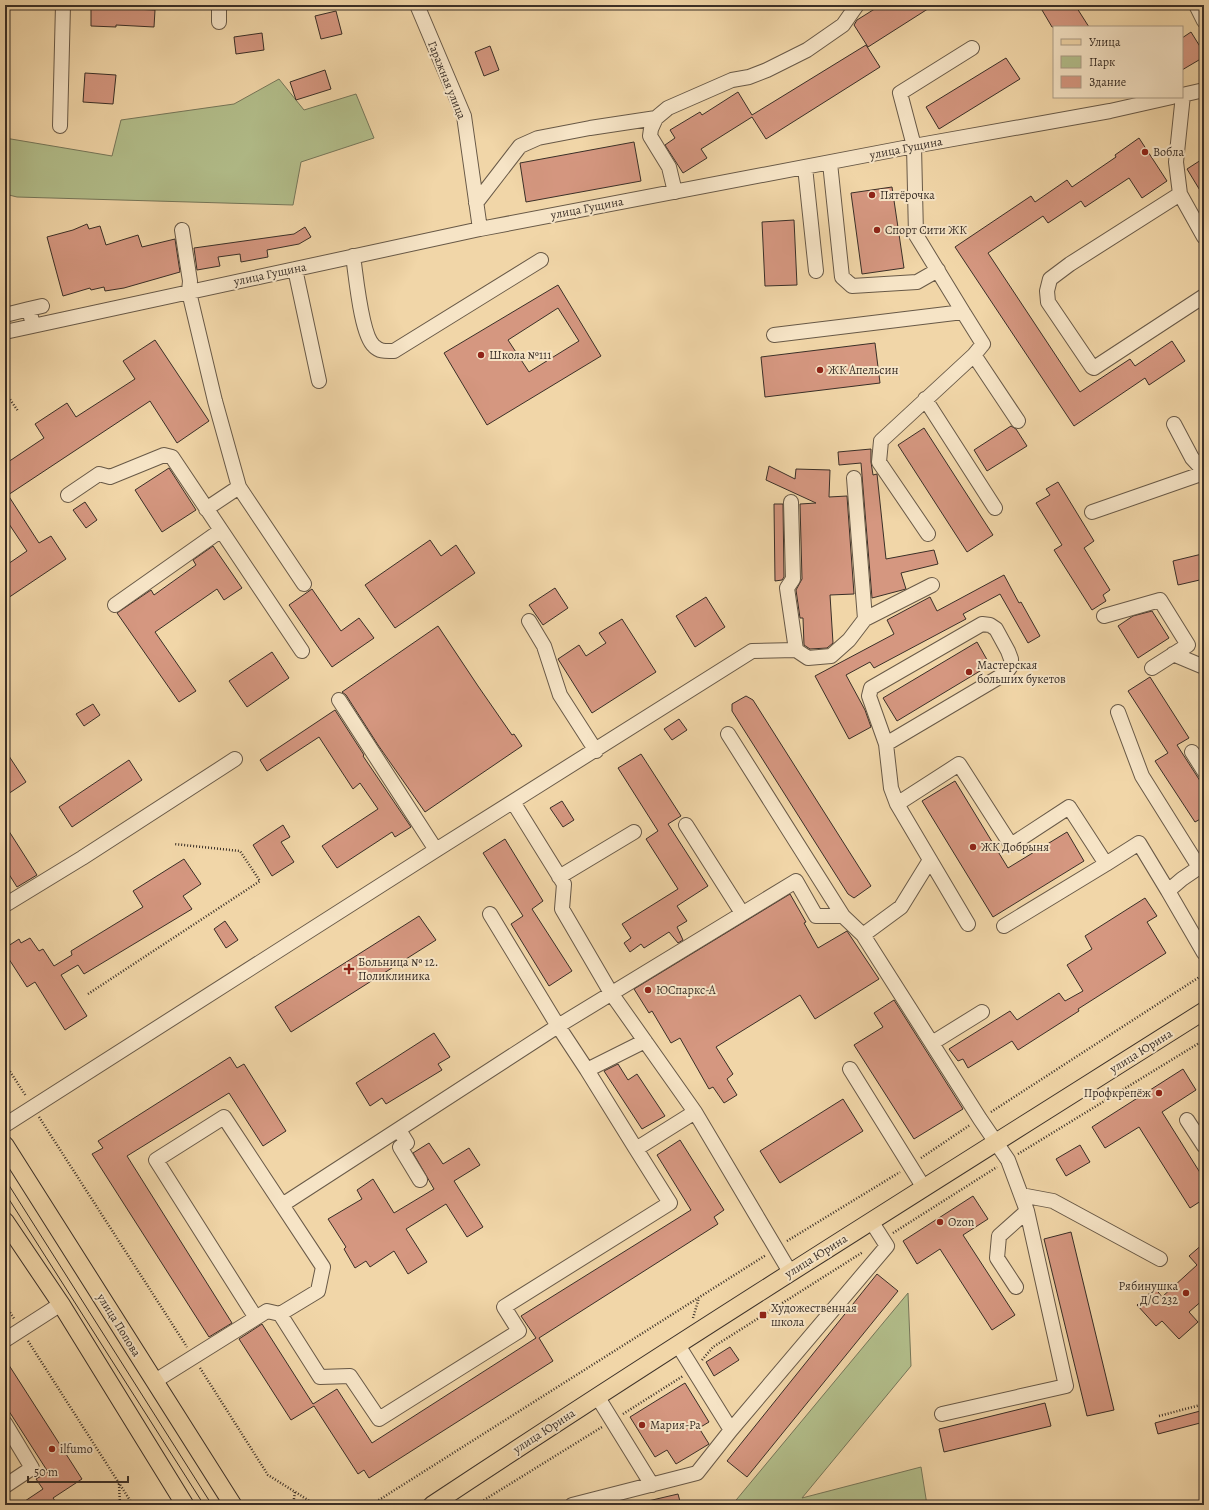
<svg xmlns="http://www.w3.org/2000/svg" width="1209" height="1510" font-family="Alegreya,serif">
<rect width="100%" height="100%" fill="#f1d6a8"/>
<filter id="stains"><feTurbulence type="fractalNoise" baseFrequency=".005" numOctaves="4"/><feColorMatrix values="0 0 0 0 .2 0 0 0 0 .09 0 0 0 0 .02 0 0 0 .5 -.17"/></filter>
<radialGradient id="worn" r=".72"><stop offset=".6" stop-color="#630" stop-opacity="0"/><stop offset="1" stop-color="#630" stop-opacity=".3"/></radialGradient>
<path fill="#b3bf8c" stroke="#76775a" d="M279,79L304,110L356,94L374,138L301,162L293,205L17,197L5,194V138L112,156L121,120L234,104Z
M908,1293L911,1366L802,1498L921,1467L927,1505H732Z"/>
<path fill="#d59780" stroke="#3a2f27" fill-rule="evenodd" d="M881,5H934L868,47L854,25L857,20Z
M1039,5H1075L1089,27H1052Z
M91,7L155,10L154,27L116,25V27L91,26Z
M336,11L342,34L321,39L315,16Z
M1191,32L1204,53V57L1182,70V38Z
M262,33L264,50L236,54L234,37Z
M866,45L880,67L766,139L752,117L701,149L707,158L683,173L665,145L675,138L670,130L700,112L702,115L738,92L752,115Z
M490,46L499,70L484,76L475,52Z
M1006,58L1020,79L939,129L926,107Z
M325,70L331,89L296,100L290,82Z
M85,73L116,75L113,104L83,102Z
M1139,138L1167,181L1142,198L1129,178L1085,207L1081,201L1048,223L1043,216L988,253L1080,392L1130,359L1135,366L1172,341L1185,361L1149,385L1145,378L1074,426L955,247L1031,196L1035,202L1067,180L1072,187L1116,157L1115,155Z
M634,142L641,181L526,202L520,163Z
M1204,158V197L1187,169Z
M892,187L904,268L862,274L851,193Z
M794,220L797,285L765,286L762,222Z
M87,224L89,229L100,226L106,245L138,235L142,247L175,239L180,272L124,288L105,291L104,287L91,290L90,288L63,296L47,237L73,230Z
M305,227L311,237L299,244L267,250L268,257L241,262L240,254L218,257L220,266L197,270L194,248L294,234Z
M558,285L601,356L487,425L444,353ZM558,308L579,341L529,372L508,340Z
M155,340L209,421L177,443L150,401L8,495L39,543L51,536L66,559L5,600V566L27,551L5,518V464L44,438L35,424L67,403L76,417L135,379L123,361Z
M875,343L880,383L765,397L761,357Z
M1011,426L1016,429L1027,446L987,471L974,450Z
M924,428L993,535L967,552L898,445Z
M871,449V462L873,475L877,474L886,559L934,550L938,564L901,573L906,589L872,598L861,463L839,465L838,452Z
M769,466L795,479L796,469L830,470L829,497L847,496L854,594L830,595L833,643L827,648L810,649L804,645L803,618H800L796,590L802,579L800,504L816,503L766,480Z
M169,468L196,510L162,532L135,490Z
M1058,482L1094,541L1084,548L1110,590L1103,595L1106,601L1092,610L1054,550L1062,545L1036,503L1050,495L1046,489Z
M85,502L97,520L86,528L73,510Z
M774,504H783L784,577L782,580L775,581Z
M430,540L441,556L456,545L475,573L395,628L365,585Z
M213,546L242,588L224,600L217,589L155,632L196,691L179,702L117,613L151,590L154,595L196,565L193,560Z
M1202,554L1204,564V579L1178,585L1173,561Z
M1004,575L1019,603L1021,602L1040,636L1028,643L1000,594L963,614L966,619L874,668L870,662L846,675L865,710L871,727L849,739L815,676L894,634L887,620L930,597L937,611Z
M555,588L568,608L543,625L529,605Z
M312,589L341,631L359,618L374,638L332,667L289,605Z
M706,597L725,627L695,647L676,616Z
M1152,611L1169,638L1138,658L1118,626L1133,616Z
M622,619L656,672L592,713L558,659L579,645L586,656L606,643L599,633Z
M438,626L478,686L512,735L514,734L522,746L425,812L378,745L346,695L342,692Z
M977,642L990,665L897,721L883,698Z
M272,652L289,678L247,707L229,681Z
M1150,677L1189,738L1177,745L1204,787V817L1195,822L1155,761L1168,753L1128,691Z
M746,696L753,700L871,886L854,898L848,894L732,711V704Z
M93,704L100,715L84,726L76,714Z
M335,710L364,755L363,756L411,827L395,837L392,832L337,868L322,846L378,809L360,783L353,789L319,737L267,771L260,760Z
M679,719L687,730L672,740L664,729Z
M5,750L26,782L5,796Z
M641,754L681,816L668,824L708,886L677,906L687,921L677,927L683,940L678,943L669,932L644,948L641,944L630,952L624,943L631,938L622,924L678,889L646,839L658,831L618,768Z
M129,760L142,780L72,827L59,807Z
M955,781L1008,868L1067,832L1084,861L993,917L922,801Z
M562,801L574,820L563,827L550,808Z
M5,825L37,875L17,887L5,868Z
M283,825L290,837L281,842L294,862L272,876L253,845Z
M505,839L543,901L532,909L572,971L549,986L511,924L523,916L483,853Z
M184,859L201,884L183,896L192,909L84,974L78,965L61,975L87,1016L65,1030L35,982L27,987L5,953V948L19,939L21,943L30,938L39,951L43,949L54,966L72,955L71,951L143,907L133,891Z
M790,894L806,922L804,923L818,948L847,931L879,979L815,1019L800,995L716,1047L733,1074L727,1079L737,1095L724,1103L713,1087L709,1089L680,1038L671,1043L652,1011L649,1013L634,989Z
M1145,898L1157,916L1147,922L1166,953L1078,1009L1079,1011L1018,1050L1012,1041L968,1068L963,1059L958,1061L949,1049L1010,1011L1017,1020L1059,993L1065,1001L1083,991L1067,965L1092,949L1085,936Z
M419,916L436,940L291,1032L275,1007Z
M225,921L238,940L226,948L214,929Z
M894,1000L963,1109L914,1139L854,1045L883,1027L874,1013Z
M434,1033L450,1057L438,1064L442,1070L386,1104L382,1098L370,1106L356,1083Z
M230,1057L237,1068L244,1064L286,1131L263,1146L229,1093L127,1156L232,1323L209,1337L92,1154L103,1148L98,1141Z
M618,1064L628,1080L637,1074L665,1116L642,1129L604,1071Z
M1183,1069L1196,1090L1162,1112L1204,1179V1199L1190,1208L1139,1127L1105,1148L1092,1127Z
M843,1099L863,1131L780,1183L760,1151Z
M680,1140L724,1210L714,1217L718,1224L539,1338L553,1361L369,1478L364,1470L358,1474L314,1406L291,1420L239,1339L262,1324L313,1404L337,1389L372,1443L536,1338L521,1316L691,1210L657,1155Z
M429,1143L443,1164L469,1148L480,1165L454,1181L483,1227L467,1237L446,1204L406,1229L427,1262L408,1274L394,1251L370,1267L366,1261L355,1268L344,1249L346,1247L328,1219L362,1199L357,1190L373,1179L394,1213L434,1189L413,1153Z
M1080,1145L1090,1162L1066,1176L1056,1159Z
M973,1196L988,1219L963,1235L1015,1315L992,1330L940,1249L917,1264L903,1241Z
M1071,1232L1114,1410L1087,1416L1044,1239Z
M1204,1243V1299L1189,1312L1198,1322L1179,1339L1162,1321L1156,1326L1137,1305L1155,1288L1162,1297L1197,1265L1189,1256Z
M877,1274L898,1291L747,1477L727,1461Z
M730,1347L739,1360L714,1376L706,1362Z
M5,1359L82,1479L53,1498L58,1505H19L43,1489L36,1479L48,1472L5,1405Z
M685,1383L709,1422L699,1428L709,1444L676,1464L667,1450L655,1457L630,1417Z
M1045,1403L1051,1426L944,1452L939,1429Z
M1204,1410V1422L1158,1434L1155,1423Z
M678,1494L681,1505H648V1501Z"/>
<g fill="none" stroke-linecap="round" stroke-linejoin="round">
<g stroke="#685947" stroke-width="16">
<path id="minor" d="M219,5V22
M417,5L464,116L480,229
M1196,5L1204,21
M1182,95L1204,90
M1183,95L1176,162L1180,194L1070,264L1050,279L1047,291L1048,302L1092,367L1094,368L1204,296
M60,126L63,5
M830,163L842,277L852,286L917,282L938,270
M805,167L816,271
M675,192L669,167L650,136L651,129L656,118L668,108L732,80L749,77L767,70L807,50L843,25L857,5
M1180,194L1204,237
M476,203L520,146L538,138L590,128L656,118
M182,230L190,281L189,292L215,401L239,487L304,584
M353,256C356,275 361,335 374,346C380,352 386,351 394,351L541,260
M295,269L319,381
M29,309L42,306
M5,315L29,309L33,325
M5,332L480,229L914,146L1110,111L1172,97
M774,335L963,312
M974,355L1018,421
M925,399L995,508
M1174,424L1192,458L1204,471
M854,478L865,619
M68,495L99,474L110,477L164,455L172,457L302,651
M791,502L793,579L787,588L796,650
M206,509L239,487
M1092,512L1204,473
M928,534L879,462L881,441L974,355L983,344L963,312L916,235L914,146L900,93L972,48
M115,605L220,531
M1104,616L1160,600L1188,645L1152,668
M529,621L544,646L560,695L596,751
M1173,654L1204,667
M339,700L436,850
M1118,712L1142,776L1199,867
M728,734L843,916L863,935
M886,744L869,696L871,688L982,624L990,625L996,629L1008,651L1011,659V666L1006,673L886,744L891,788L897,804L968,924
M1192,752L1204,771
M513,802L564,884L562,909L611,993L695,1112L790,1272
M897,804L959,764L1011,845L1069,807L1106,864L1004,926
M686,825L742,913
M930,860L901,907L863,935L980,1119L1008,1160L1027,1211L1066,1386L942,1414
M1106,864L1139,843L1168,891
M1204,864L1182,879L1168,891L1204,953
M559,877L634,832
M5,905L82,858L235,759
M490,914L558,1026L587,1070L636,1149
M932,1043L982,1012
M850,1069L924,1188
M587,1070L645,1041
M1187,1120L1204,1146
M5,1125L436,850L752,651L796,650L808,658L831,656L849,640L865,619L932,585
M399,1130L407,1143L400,1147L420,1180
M1021,1195L1053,1201L1160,1259
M282,1205L558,1026L796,881L816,916H843
M1016,1287L997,1258L999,1236L1027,1211
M256,1318L156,1160L224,1117L323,1267L318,1291L280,1314
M5,1340L61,1304
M678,1345L731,1430
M155,1381L267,1311L280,1314L320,1377L350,1376L379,1419L519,1331L504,1307L670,1203L636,1149L695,1112
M597,1396L652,1485
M5,1423L32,1468L5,1486
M572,1505L697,1473L731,1430L887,1246L871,1221"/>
</g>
<g stroke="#3a2f27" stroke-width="19">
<path id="major" d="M5,1145L233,1505
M5,1221L61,1304L185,1505
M432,1505C687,1336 946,1174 1204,1011"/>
</g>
<path stroke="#3a2f27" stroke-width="2.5" stroke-dasharray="1 2" stroke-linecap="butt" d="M5,392L18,411
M88,994L260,881L240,851L174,844
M5,1064L26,1096
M991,1112L1204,974
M39,1117L187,1347
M1018,1154L1204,1040
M921,1158L970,1125
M893,1233L997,1167
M787,1241L900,1172
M5,1305L15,1320
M693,1318L699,1298
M28,1341L133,1505
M702,1360L713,1347L863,1252
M200,1368L268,1475L316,1505
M623,1414L683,1376
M1159,1416L1204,1404
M119,1484L120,1505
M293,1505L295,1492
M371,1505L766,1255
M476,1505L602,1427"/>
<use href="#minor" stroke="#f6e4c6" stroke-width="14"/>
<use href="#major" stroke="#f1d6a8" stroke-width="17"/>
<path stroke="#3a2f27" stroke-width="1" d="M5,1179L212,1505
M5,1193L204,1505"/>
</g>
<g fill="#8f2418" stroke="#f6e4c6" stroke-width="1.5">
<circle cx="1145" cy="152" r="4"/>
<circle cx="872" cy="195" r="4"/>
<circle cx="877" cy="230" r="4"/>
<circle cx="481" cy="355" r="4"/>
<circle cx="820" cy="370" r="4"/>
<circle cx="969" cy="672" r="4"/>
<circle cx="973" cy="847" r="4"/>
<path d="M347 963h4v4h4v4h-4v4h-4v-4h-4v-4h4z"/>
<circle cx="648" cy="990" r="4"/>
<circle cx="1159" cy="1093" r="4"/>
<circle cx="940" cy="1222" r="4"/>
<circle cx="1186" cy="1293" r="4"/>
<rect x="759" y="1311" width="8" height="8" rx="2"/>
<circle cx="642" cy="1425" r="4"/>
<circle cx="52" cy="1449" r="4"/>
</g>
<g text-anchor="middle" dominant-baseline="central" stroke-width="4" stroke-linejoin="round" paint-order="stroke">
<g font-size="12" fill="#3a2f27" stroke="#f6e4c6">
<text transform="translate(447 80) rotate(68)">Гаражная улица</text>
<text transform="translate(906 148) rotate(-11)">улица Гущина</text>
<text transform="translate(587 208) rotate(-11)">улица Гущина</text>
<text transform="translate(270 274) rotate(-12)">улица Гущина</text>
<text transform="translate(1141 1051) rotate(-32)">улица Юрина</text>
<text transform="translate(816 1256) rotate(-32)">улица Юрина</text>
<text transform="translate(119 1325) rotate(58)">улица Попова</text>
<text transform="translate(544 1431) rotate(-33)">улица Юрина</text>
</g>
<g font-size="12" fill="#3a2f27" stroke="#f6e4c6" text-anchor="start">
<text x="1153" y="152">Вобла</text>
<text x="880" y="195">Пятёрочка</text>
<text x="885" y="230">Спорт Сити ЖК</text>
<text x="489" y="355">Школа №111</text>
<text x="828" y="370">ЖК Апельсин</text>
<text x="977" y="665">Мастерская<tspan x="977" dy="14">больших букетов</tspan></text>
<text x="981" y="847">ЖК Добрыня</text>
<text x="358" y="962">Больница № 12.<tspan x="358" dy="14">Поликлиника</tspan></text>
<text x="656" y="990">ЮСпаркс-А</text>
<text x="1151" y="1093" text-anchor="end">Профкрепёж</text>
<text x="948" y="1222">Ozon</text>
<text x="1178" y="1286" text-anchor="end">Рябинушка<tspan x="1178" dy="14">Д/С 232</tspan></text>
<text x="771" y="1308">Художественная<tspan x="771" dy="14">школа</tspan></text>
<text x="650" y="1425">Мария-Ра</text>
<text x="60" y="1449">ilfumo</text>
</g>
</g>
<rect width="1209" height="1510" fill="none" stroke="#f1d6a8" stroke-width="20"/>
<rect x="6" y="6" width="1197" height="1498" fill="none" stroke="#3a2f27" stroke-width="2"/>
<rect x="10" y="10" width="1189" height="1490" fill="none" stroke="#3a2f27"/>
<rect x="1053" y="26" width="130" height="72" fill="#f6e4c6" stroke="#ab9c86"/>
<rect x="1061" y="39" width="20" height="6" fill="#f1d6a8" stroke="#ab9c86"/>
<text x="1089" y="46" font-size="12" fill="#3a2f27">Улица</text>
<rect x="1061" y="56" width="20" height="12" fill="#b3bf8c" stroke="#ab9c86"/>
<text x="1089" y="66" font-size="12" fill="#3a2f27">Парк</text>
<rect x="1061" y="76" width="20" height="12" fill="#d59780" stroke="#ab9c86"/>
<text x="1089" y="86" font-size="12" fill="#3a2f27">Здание</text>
<path d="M28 1476v6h100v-6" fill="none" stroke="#3a2f27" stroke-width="2"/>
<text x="34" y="1476" font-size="12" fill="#3a2f27" stroke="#f6e4c6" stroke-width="3" paint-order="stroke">50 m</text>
<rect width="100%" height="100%" filter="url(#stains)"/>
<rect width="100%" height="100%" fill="url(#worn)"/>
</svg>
